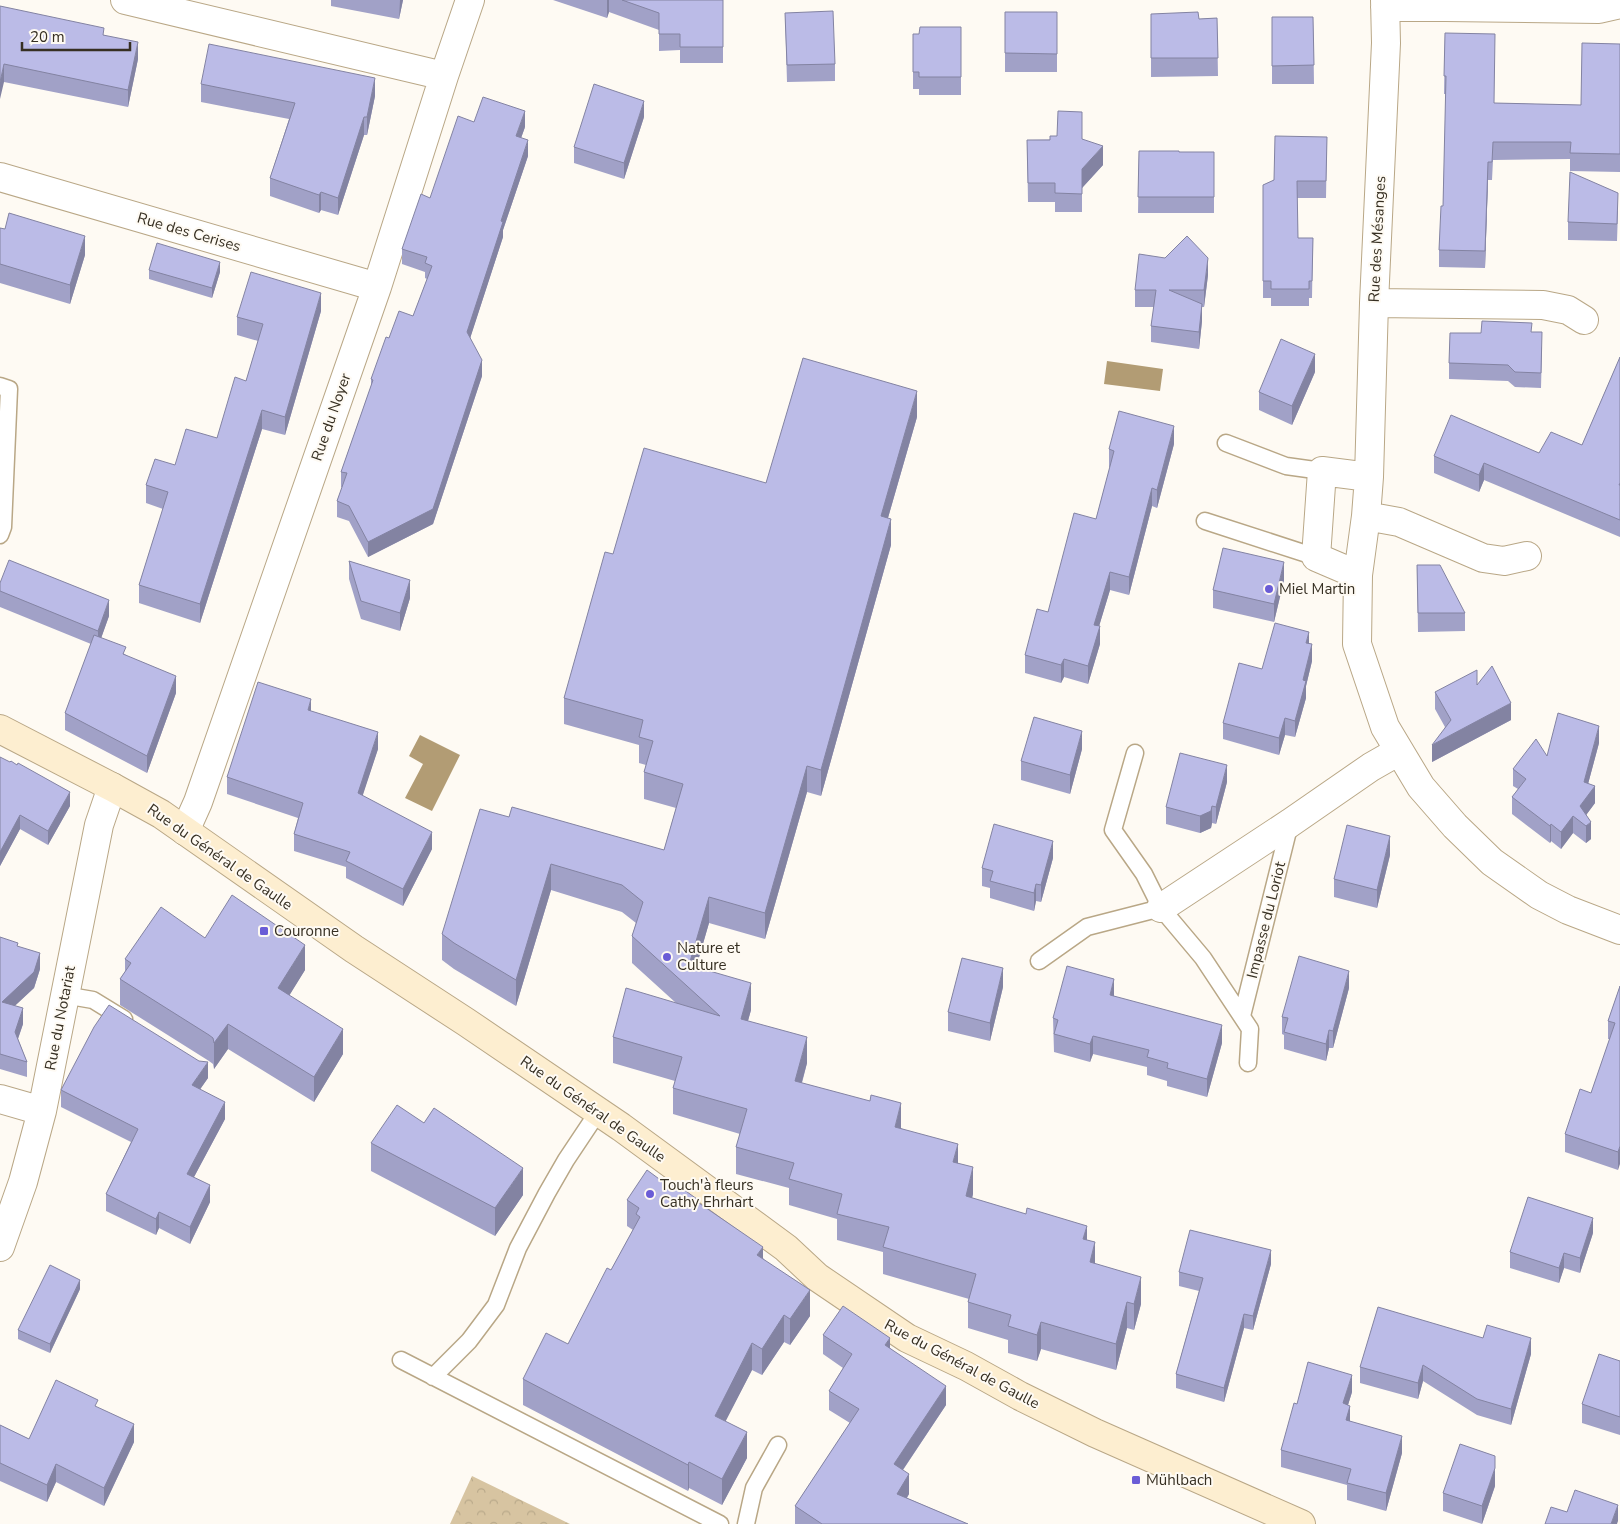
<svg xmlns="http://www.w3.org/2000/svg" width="1620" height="1524" font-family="'Nunito Sans',sans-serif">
<defs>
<pattern id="park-crowns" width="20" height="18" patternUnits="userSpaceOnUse" patternTransform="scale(1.25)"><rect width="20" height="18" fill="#d7c4a1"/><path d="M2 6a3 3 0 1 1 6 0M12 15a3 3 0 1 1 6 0" fill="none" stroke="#b9a98a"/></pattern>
</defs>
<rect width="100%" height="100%" fill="#fefaf3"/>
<path fill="url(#park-crowns)" d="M472,1476L570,1524H450Z"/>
<path fill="#b29c74" d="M1107,361L1163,369L1160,391L1104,384Z
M420,735L460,755L432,811L405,798L423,764L409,756Z"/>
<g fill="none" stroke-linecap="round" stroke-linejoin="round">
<g stroke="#b9a786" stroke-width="19">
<path id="lane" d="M0,386L9,389L3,527L0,535
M1226,443L1286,466L1322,471
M1205,521L1316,557
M1135,753L1113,830L1144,874L1161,908L1203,958L1250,1029L1248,1063
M1039,961L1087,927L1161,908
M64,995L93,1000L124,1019
M1242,1016L1290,823
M401,1360L720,1524
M433,1377L469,1341L496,1305L518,1248L547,1193L566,1160L598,1112
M746,1524L754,1488L778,1445"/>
</g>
<g stroke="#b9a786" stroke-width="30">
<path id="street" d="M125,0L444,76
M1385,0L1386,43L1374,303L1369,477L1366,516L1358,575L1357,644L1385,727L1421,787L1455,826L1492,862L1539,895L1568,910L1620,930
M1385,7H1445L1599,9L1620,4
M0,177L377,287
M1374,303L1543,305L1568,310L1584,320
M1366,516L1399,522L1483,558L1504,561L1527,556
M1358,575L1316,557L1322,471L1369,477
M185,831L198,802L377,287L444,76L470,0
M1161,908L1290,823L1371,767L1399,751
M0,1099L42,1111
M0,1247L23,1182L42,1111L99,825L112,787"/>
</g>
<g stroke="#b9a786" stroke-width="30">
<path id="secondary" d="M0,729L112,787L161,814L354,949L466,1022L621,1127L786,1248L817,1277L907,1338L966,1366L1020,1396L1095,1433L1301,1524"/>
</g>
<use href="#lane" stroke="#fff" stroke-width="16"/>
<use href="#street" stroke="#fff" stroke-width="28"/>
<use href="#secondary" stroke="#fdeed0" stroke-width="28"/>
</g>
<path fill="#a1a1c7" d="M331,0H403L399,19L331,6Z
M553,0H723V63H680V50L659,51V30L609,12L607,18Z
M0,6L104,35L138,59L128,107L4,82Z
M1005,12H1057V72H1005Z
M785,13L835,64V81L787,82Z
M1151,14L1199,19L1217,18L1218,76L1151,77Z
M1272,17H1313L1314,84H1272Z
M961,27V95H919V89H913V34H919Z
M1445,33L1494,103L1581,105L1620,44V172L1570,171V159L1493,160L1492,180H1488L1485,268L1439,267V250L1443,206L1446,94H1444Z
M201,84L375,96L367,135H364L338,215L321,210L319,213L270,196V178L289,119L201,102Z
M644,117L624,179L574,163V147Z
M525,127L521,138L528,156L503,230V237L470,338L482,376L433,524L368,557L349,521L337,517V501L342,487H341V472L371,386V379L389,338L413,316L427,279L425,278V272L402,264V249L430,198Z
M1327,137L1326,198H1297L1298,238H1313L1312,298H1309V306H1271V298H1263V185L1274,180Z
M1082,139L1103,165L1082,188V212H1055V202H1028L1027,140Z
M1139,151L1179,152H1214V213H1138Z
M1618,211L1617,241L1568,240V222Z
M0,228L85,255L70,304L0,283Z
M149,270L220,272L212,298L149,279Z
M1208,275L1204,307H1202V321L1199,349L1151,342V326L1154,307H1135V290Z
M321,311L285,435L262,429L200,623L139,603V585L163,509L146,503V485L175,465L217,438L246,381L258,341L237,335V317Z
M1531,332L1542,348L1541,388L1515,387L1508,381L1449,379V363L1481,333Z
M1620,357V537L1484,480L1479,492L1434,473V456L1539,453L1582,445Z
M1315,372L1292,425L1259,410V392Z
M917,417L888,518L891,545L821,796L807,792L765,939L709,923L696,967L751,1010L748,1021L807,1063L802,1083L901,1128L958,1163L973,1194L972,1198L1087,1240L1095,1264L1141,1304L1134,1330L1127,1328L1116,1370L1041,1349L1037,1361L1008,1353V1340L968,1328V1302L969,1299L883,1274V1252L837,1240V1219L789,1205V1188L736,1174V1147L740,1134L673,1114V1088L675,1081L613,1063V1037L676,1003L632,963V936L636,923L622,912L551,890L516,1006L454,969L442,960V934L509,817L664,850L676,808L644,799V772L646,765L639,763V745L564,724V698L613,554L766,483Z
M1174,444L1157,508L1152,506L1129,595L1110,590L1099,626L1100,644L1088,684L1064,677L1061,683L1025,673V655L1048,612L1096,519L1110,467H1109V449Z
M349,561L410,598L400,631L361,619L349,579Z
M1417,565L1465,613V631L1418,632Z
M1284,580L1274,622L1213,608V590Z
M0,583L109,616L101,638L126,655L176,693L147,773L65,730V713L91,644L0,607Z
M1309,644L1312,661L1306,686V698L1295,737L1285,735L1279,755L1223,739V723L1262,669Z
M1435,692L1511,720L1432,762L1445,727L1435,709Z
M311,711L378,749L362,796L432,849L403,906L346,878V867L294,851V834L298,818L227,794V777Z
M1599,743L1588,784L1595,803L1586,815L1591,839L1586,843L1573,833L1561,849L1551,841L1550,843L1512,814V797L1518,789L1513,786V769L1547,756Z
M1082,749L1070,794L1021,780V761Z
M0,757L70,806L48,845L20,829L0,866Z
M1227,782L1216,824L1212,823L1211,828L1200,833L1166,824V807Z
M1390,855L1377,908L1334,897V879Z
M1053,858L1041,902L1036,901L1034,911L990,898V888L982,886V868Z
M0,937L18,947L40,969L34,988L14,1006L23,1024L18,1039L27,1062V1077L0,1069Z
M205,938L305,970L289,995L343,1054L314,1102L228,1049L214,1069L213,1064L209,1061L120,1005V979L125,972V959Z
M1620,986L1618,1170L1565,1152V1134L1591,1093L1610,1039H1608V1021Z
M1003,987L990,1041L948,1031V1012Z
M1349,988L1333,1048H1329L1326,1061L1284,1049V1035L1282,1034V1017Z
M1114,996L1222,1043L1207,1097L1167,1086V1081L1147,1075V1067L1093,1054L1090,1062L1054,1052L1053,1018Z
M208,1078L200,1089L225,1119L194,1177L210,1202L190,1244L159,1228L156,1235L106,1211V1194L131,1142L61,1107V1090Z
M371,1143L523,1195L495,1236L371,1171Z
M670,1187L697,1202L763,1258L810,1316L790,1345L784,1342L762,1375L752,1370L725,1421L747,1458L722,1505L689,1488L688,1491L523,1405V1379L568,1344L611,1270L633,1230L627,1226V1200Z
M1593,1233L1580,1273L1564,1268L1559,1283L1510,1268V1252Z
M1271,1264L1253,1330L1244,1328L1224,1402L1176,1388V1374L1199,1291L1179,1286V1272Z
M80,1289L50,1353L18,1339V1330Z
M823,1335L890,1348L946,1405L903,1470L909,1494L907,1498L968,1524H795V1506L850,1423L829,1410V1391L843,1368L823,1354Z
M1531,1354L1511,1425L1477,1415L1423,1381L1418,1399L1360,1383V1367Z
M1620,1361V1435L1582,1423V1404Z
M1352,1392L1348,1405L1350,1421L1402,1453L1386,1511L1347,1500V1485L1281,1467V1450L1297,1404Z
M98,1408L134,1442L104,1506L56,1482L47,1502L0,1481V1425L29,1439Z
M1495,1486L1482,1524L1443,1511V1493Z"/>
<path fill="#8383a2" d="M400,0H403L399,19Z
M607,0H609V12L607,18Z
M138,42V59L128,107V90Z
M4,64V82L0,99V82Z
M375,78V96L367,135V117Z
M644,101V117L624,179V163Z
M525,111V127L516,152V136Z
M364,117V135L338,215V198Z
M528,140V156L503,230V237L467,348V332L501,221Z
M1103,146V165L1082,188V169Z
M1488,162V180L1485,268V251Z
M321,192V210L319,213V195Z
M85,236V255L70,304V285Z
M1208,258V275L1204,307V290Z
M220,262V272L212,298V288Z
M321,293V311L285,435V417Z
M1202,304V321L1199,349V332Z
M1315,354V372L1292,425V406Z
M482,360V376L433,524L368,557V542Z
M917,391V417L881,542V516Z
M262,410V429L200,623V604Z
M1174,426V444L1157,508V490Z
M1484,463V480L1479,492V475Z
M1152,488V506L1129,595V577Z
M891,519V545L821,796V770Z
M1284,562V580L1274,622V604Z
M1110,572V590L1094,643V625Z
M410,580V598L400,631V613Z
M109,600V616L98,647V631Z
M1100,626V644L1088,684V666Z
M1309,632V649L1306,643Z
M1312,644V661L1306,686V698L1295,737V721L1303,680Z
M1064,659V677L1061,683V665Z
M176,676V693L147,773V756Z
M311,699V716L308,710Z
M1511,703V720L1432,762V745Z
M1285,718V735L1279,755V738Z
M1599,726V743L1584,799V782Z
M1082,731V749L1070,794V775Z
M378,732V749L358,810V793Z
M1227,765V782L1216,824V807Z
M807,766V792L765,939V913Z
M1595,786V803L1581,822L1580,806Z
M70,792V806L48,845V831Z
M1212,806V823L1211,828L1200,833V816Z
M20,815V829L0,866V852Z
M1573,816V833L1561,849V832Z
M1591,822V839L1586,843V826Z
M1551,824V841L1550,843V826Z
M432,832V849L403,906V889Z
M1390,836V855L1377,908V890Z
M1053,841V858L1041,902V885Z
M551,864V890L516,1006V980Z
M1036,884V901L1034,911V893Z
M709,897V923L690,989L689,965Z
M305,945V970L278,1014V988Z
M40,953V969L34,988L2,1018V1002Z
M1003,968V987L990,1041V1023Z
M1349,971V988L1333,1048V1031Z
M1114,979V997L1110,995Z
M751,983V1010L741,1045V1019Z
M23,1008V1024L15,1047V1032Z
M228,1024V1049L214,1069V1043Z
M1222,1025V1043L1207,1097V1079Z
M343,1029V1054L314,1102V1077Z
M1329,1030V1048L1326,1061V1044Z
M1093,1036V1054L1090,1062V1044Z
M807,1037V1063L795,1107V1081Z
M208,1062V1078L192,1101V1085Z
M225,1102V1119L187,1190V1174Z
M901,1103V1129L895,1127Z
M958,1144V1171L953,1162Z
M1620,1146V1164L1618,1170V1152Z
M973,1167V1194L966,1222V1196Z
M523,1168V1195L495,1236V1208Z
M210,1185V1202L190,1244V1227Z
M159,1212V1228L156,1235V1219Z
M1593,1218V1233L1580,1273V1258Z
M1087,1226V1252L1083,1239Z
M1095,1242V1269L1090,1262Z
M763,1247V1273L757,1255Z
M1271,1250V1264L1253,1330V1316Z
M1564,1253V1268L1559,1283V1268Z
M1141,1277V1304L1134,1330V1304Z
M80,1280V1289L50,1353V1344Z
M810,1290V1316L790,1345V1319Z
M1127,1302V1328L1116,1370V1344Z
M1244,1314V1328L1224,1402V1388Z
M784,1315V1342L762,1375V1349Z
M1041,1322V1349L1037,1361V1335Z
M890,1338V1357L885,1345Z
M1531,1338V1354L1511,1425V1409Z
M752,1343V1370L715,1442V1416Z
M1423,1365V1381L1418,1399V1383Z
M1352,1375V1392L1343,1421V1403Z
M946,1386V1405L894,1483V1464Z
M1350,1406V1423L1346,1420Z
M134,1424V1442L104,1506V1488Z
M747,1432V1458L722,1505V1479Z
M1402,1436V1453L1386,1511V1493Z
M689,1462V1488L688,1491V1465Z
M56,1464V1482L47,1502V1485Z
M1495,1468V1486L1482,1524V1506Z
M909,1474V1494L897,1513V1494Z
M1618,1505V1521L1617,1524H1611Z"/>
<path fill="#bbbbe7" stroke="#8383a2" d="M622,0H723V47H680V34H659V13Z
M0,6L104,28L103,35L138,42L128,90L4,64L0,82Z
M833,11L835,64L787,65L785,13Z
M1005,12H1057V54L1005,53Z
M1198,12L1199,19L1217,18L1218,58H1151V14Z
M1272,17H1313L1314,65L1272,66Z
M920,27H961V77H919V72H913V34H919Z
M1445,33L1495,34L1494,103L1581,105L1582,43L1620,44V154L1570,153L1571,142H1493L1492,162H1488L1485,251L1439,250L1441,206H1443L1446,76H1444Z
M209,44L375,78L367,117H364L338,198L321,192L319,195L270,178L295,103L201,84Z
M594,84L644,101L624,163L574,147Z
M483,97L525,111L516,136L528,140L501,221L503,222L467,332L482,360L433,509L368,542L349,506L337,501L347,473L341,472L373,380L371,379L386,337L389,338L399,311L413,316L432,266L425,263L427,257L402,249L421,194L430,198L458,116L474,122Z
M1058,111L1082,112V139L1103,146L1082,169V194L1055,193V183H1028L1027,140H1050V136H1057Z
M1275,136L1327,137L1326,181H1297L1298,238H1313L1312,281H1309V289H1271V281H1263V185L1274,180Z
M1139,151H1179V152H1214V197H1138Z
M1570,172L1618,193L1617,224L1568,222Z
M9,213L85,236L70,285L0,264V228L5,229Z
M1187,236L1208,258L1204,290H1169L1202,304L1199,332L1151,326L1156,290H1135L1139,254L1165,258Z
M157,243L220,262L212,288L149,270Z
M251,272L321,293L285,417L262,410L200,604L139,585L168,492L146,485L155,459L175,465L186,429L217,438L235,377L246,381L263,324L237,317Z
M1482,321L1532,323L1531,332H1542L1541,373L1515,372L1508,365L1449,363L1450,333H1481Z
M1281,339L1315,354L1292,406L1259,392Z
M1620,357V483L1619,485H1620V520L1484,463L1479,475L1434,456L1451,415L1539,453L1551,432L1582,445Z
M803,358L917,391L881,516L891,519L821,770L807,766L765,913L709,897L689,965L751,983L741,1019L807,1037L795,1081L870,1101L871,1095L901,1103L895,1127L958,1144L953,1162L973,1167L966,1196L1026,1214L1027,1208L1087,1226L1083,1239L1095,1242L1090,1262L1141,1277L1134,1304L1127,1302L1116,1344L1041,1322L1037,1335L1008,1326L1011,1315L968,1302L976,1274L883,1247L889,1227L837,1214L842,1194L789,1179L794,1163L736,1147L747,1109L673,1088L682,1057L613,1037L626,988L720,1016L632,936L643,902L622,885L551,864L516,980L454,943L442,934L480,809L509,817L512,807L664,850L683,784L644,772L653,741L639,737L643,720L564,698L605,552L613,554L644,448L766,483Z
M1119,411L1174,426L1157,490L1152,488L1129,577L1110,572L1094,625L1100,626L1088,666L1064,659L1061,665L1025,655L1037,609L1048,612L1074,513L1096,519L1114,451L1109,449Z
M1223,548L1284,562L1274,604L1213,590Z
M9,560L109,600L98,631L0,591V583Z
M349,561L410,580L400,613L361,601Z
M1417,565H1440L1465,613H1418Z
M1275,623L1309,632L1306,643L1312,644L1303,680L1306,681L1295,721L1285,718L1279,738L1223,723L1239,663L1262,669Z
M94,635L126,647L123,654L176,676L147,756L65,713Z
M1492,666L1511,703L1432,745L1451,720L1435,692L1477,670V685Z
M258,682L311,699L308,710L378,732L358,793L432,832L403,889L346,861L350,852L294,834L303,803L227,777Z
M1558,713L1599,726L1584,782L1595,786L1580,806L1591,822L1586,826L1573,816L1561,832L1551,824L1550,826L1512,797L1526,779L1513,769L1536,739L1547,756Z
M1034,717L1082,731L1070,775L1021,761Z
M1180,753L1227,765L1216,807L1212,806L1211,811L1200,816L1166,807Z
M0,757L10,762L11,761L17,765L18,763L70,792L48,831L20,815L0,852Z
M994,824L1053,841L1041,885L1036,884L1034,893L990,881L993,871L982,868Z
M1347,825L1390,836L1377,890L1334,879Z
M232,895L305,945L278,988L343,1029L314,1077L228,1024L214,1043L213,1038L209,1035L120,979L131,963L125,959L161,907L205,938Z
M0,937L18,943L17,946L40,953L34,972L2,1002L23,1008L15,1032L27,1062L0,1054Z
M1299,956L1349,971L1333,1031L1329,1030L1326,1044L1284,1032L1288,1018L1282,1017Z
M962,958L1003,968L990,1023L948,1012Z
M1067,966L1114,979L1110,995L1222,1025L1207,1079L1167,1068L1168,1063L1147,1057L1149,1050L1093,1036L1090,1044L1054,1034L1058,1020L1053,1018Z
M1620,986V1146L1618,1152L1565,1134L1580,1089L1591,1093L1615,1023L1608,1021Z
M109,1005L199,1061L208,1062L192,1085L225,1102L187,1174L210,1185L190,1227L159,1212L156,1219L106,1194L138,1129L61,1090L94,1027Z
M397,1105L424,1123L434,1108L523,1168L495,1208L371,1143Z
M647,1170L670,1187L673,1182L697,1199L696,1201L763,1247L757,1255L810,1290L790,1319L784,1315L762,1349L752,1343L715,1416L747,1432L722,1479L689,1462L688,1465L523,1379L546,1333L568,1344L607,1268L611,1270L640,1217L636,1214L639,1208L627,1200Z
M1528,1197L1593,1218L1580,1258L1564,1253L1559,1268L1510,1252Z
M1190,1230L1271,1250L1253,1316L1244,1314L1224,1388L1176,1374L1203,1278L1179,1272Z
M50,1265L80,1280L50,1344L18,1330Z
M843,1306L890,1338L885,1345L946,1386L894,1464L909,1474L897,1494L968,1524H822L795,1506L859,1409L829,1391L852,1354L823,1335Z
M1378,1307L1483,1338L1487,1325L1531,1338L1511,1409L1477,1399L1423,1365L1418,1383L1360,1367Z
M1599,1354L1620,1361V1417L1582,1404Z
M1308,1362L1352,1375L1343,1403L1350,1406L1346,1420L1402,1436L1386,1493L1347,1483L1351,1469L1281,1450L1294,1403L1297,1404Z
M56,1380L98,1400L95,1406L134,1424L104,1488L56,1464L47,1485L0,1463V1425L29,1439Z
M1460,1444L1495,1456V1468L1482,1506L1443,1493Z
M1575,1490L1618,1505L1611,1524H1545L1551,1507L1567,1512Z"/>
<g fill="#6a5cd6" stroke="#fefaf3" stroke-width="2">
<circle cx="1269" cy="589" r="5"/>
<rect x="259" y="926" width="10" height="10" rx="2.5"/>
<circle cx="667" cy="957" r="5"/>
<circle cx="650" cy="1194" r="5"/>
<rect x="1131" y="1475" width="10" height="10" rx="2.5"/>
</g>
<g text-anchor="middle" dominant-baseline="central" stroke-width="4" stroke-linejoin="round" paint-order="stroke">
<g font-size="15" fill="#362f22" stroke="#fefaf3">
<text transform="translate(189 232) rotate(16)">Rue des Cerises</text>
<text transform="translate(1377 239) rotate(-87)">Rue des Mésanges</text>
<text transform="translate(331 417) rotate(-71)">Rue du Noyer</text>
<text transform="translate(220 857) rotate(35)">Rue du Général de Gaulle</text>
<text transform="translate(1266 920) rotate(-76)">Impasse du Loriot</text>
<text transform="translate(60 1018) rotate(-79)">Rue du Notariat</text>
<text transform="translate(593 1109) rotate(35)">Rue du Général de Gaulle</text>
<text transform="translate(962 1364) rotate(28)">Rue du Général de Gaulle</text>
</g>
<g font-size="15" fill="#362f22" stroke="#fefaf3" text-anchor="start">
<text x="1279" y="589">Miel Martin</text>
<text x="274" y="931">Couronne</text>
<text x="677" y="948">Nature et<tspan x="677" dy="17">Culture</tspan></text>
<text x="660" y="1185">Touch'à fleurs<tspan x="660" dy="17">Cathy Ehrhart</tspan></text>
<text x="1146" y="1480">Mühlbach</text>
</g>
</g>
<path d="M22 42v8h108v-8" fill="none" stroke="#362f22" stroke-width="2.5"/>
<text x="30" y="42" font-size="15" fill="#362f22" stroke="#fefaf3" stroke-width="4" paint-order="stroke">20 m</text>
</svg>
